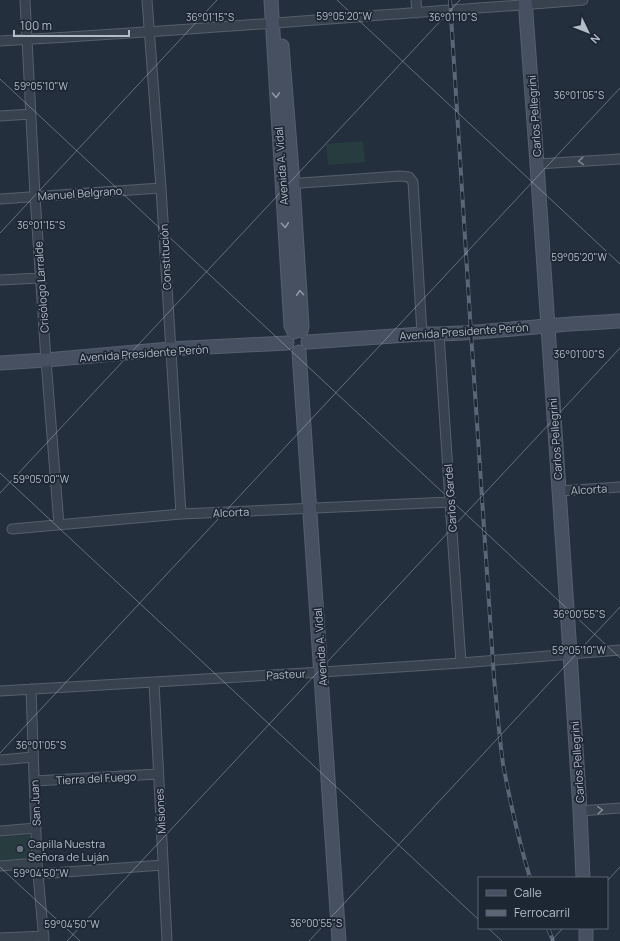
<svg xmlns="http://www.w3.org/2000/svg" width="620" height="941" font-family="Manrope,sans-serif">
<rect width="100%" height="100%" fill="#242f3e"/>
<path fill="#263c3f" d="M363,141L365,162L328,165L326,144Z
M30,835L31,860L0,861V837Z"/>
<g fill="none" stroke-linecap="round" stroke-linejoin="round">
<g stroke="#565f6c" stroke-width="11">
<path id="street" d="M25,0L35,196L46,360L59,525
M147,0L161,188L181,514
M416,0L417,13
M0,41C150,33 300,21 450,10C494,7 538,4 583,0
M0,116L31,114
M537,164L620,159
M287,184L400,176L409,177L413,182L422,334
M0,199L161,188
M0,280L40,278
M439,334L450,502L461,663
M559,491L620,487
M12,529L181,514L450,502
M154,682L167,941
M31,689L37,863L44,941
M0,691L322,672L461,663L620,650
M0,760L33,757
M34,781L158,774
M580,811L620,808
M0,831L36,828
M0,866L37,863
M38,874L163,865
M0,938L44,936"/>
</g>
<g stroke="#565f6c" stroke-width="15">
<path id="secondary" d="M271,0L291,326L294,332
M525,0L537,164L570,653L580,811L583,878
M282,46L293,184L302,326L301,331
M308,342L422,334C460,335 497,330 535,327C563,324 592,323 620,321
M299,352L339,941
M0,363L46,360L170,349L287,343
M586,928V941"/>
</g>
<use href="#street" stroke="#38414e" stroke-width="9"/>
<use href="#secondary" stroke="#465061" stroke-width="13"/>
<g stroke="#5a6575" stroke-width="4">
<path id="rail" d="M450,0L471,333L494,678C497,707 499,735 503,764C510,802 519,841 530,878
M548,928L553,941"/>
</g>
<use href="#rail" stroke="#1d2633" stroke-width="2.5" stroke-dasharray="8" stroke-linecap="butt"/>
</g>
<defs><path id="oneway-chevron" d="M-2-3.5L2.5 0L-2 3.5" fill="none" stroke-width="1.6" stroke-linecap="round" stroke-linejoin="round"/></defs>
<g stroke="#8e96a5">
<use href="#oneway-chevron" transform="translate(276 95) rotate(87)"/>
<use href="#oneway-chevron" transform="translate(285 225) rotate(86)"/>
<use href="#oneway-chevron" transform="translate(300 293) rotate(-94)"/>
</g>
<g stroke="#7c8592">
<use href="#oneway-chevron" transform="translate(581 161) rotate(176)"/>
<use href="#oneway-chevron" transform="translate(600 810) rotate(-4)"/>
</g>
<path fill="none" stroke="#b4bcc9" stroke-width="1" stroke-opacity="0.45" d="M337,0L620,264M0,79L620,658M0,233L217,0M0,473L479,920M0,493L460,0M0,753L620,88M0,867L80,941M607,881L620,867M488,928L502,941M67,941L620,348M309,941L620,607M551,941L563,928"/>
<circle fill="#6b7280" stroke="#1d2633" stroke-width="1.5" cx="20" cy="849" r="4"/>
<g text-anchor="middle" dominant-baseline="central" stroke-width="3.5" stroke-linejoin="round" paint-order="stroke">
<g font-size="11" fill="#b4bcc9" stroke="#1d2633">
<text transform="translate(534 116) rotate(-94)">Carlos Pellegrini</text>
<text transform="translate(281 166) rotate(-94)">Avenida A. Vidal</text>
<text transform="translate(80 193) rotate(-4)">Manuel Belgrano</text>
<text transform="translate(165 257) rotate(-93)">Constitución</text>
<text transform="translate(41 287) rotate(-94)">Crisólogo Larralde</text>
<text transform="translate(464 331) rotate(-4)">Avenida Presidente Perón</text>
<text transform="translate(144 353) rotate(-4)">Avenida Presidente Perón</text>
<text transform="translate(555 439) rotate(-94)">Carlos Pellegrini</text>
<text transform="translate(589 489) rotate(-3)">Alcorta</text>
<text transform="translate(450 498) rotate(-94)">Carlos Gardel</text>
<text transform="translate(231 512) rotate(-2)">Alcorta</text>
<text transform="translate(320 647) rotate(-94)">Avenida A. Vidal</text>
<text transform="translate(286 674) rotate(-3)">Pasteur</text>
<text transform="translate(577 762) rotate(-94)">Carlos Pellegrini</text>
<text transform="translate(96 778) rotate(-3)">Tierra del Fuego</text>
<text transform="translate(35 803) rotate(-93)">San Juan</text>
<text transform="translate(160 811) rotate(-93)">Misiones</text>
</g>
<g font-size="11" fill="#b4bcc9" stroke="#1d2633" text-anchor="start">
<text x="28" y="843">Capilla Nuestra<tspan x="28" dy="13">Señora de Luján</tspan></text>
</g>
</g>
<g font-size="10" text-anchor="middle" fill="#b4bcc9" stroke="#1d2633" stroke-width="3.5" stroke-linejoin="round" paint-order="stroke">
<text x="344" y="20">59°05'20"W</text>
<text x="210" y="21">36°01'15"S</text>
<text x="453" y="21">36°01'10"S</text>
<text x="41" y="90">59°05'10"W</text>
<text x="579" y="99">36°01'05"S</text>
<text x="41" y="229">36°01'15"S</text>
<text x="579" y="261">59°05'20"W</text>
<text x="579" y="358">36°01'00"S</text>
<text x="41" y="483">59°05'00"W</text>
<text x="579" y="618">36°00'55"S</text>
<text x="579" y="654">59°05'10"W</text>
<text x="41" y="749">36°01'05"S</text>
<text x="41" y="877">59°04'50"W</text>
<text x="316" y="927">36°00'55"S</text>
<text x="72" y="928">59°04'50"W</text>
</g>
<rect x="478" y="877" width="130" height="52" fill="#1d2633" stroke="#59626f"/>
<rect x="486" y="890" width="20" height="6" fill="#465061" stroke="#59626f"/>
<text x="514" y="897" font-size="12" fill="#b4bcc9">Calle</text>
<rect x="486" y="910" width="20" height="6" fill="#5a6575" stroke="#59626f"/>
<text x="514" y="917" font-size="12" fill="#b4bcc9">Ferrocarril</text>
<g transform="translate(588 32) rotate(133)" stroke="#1d2633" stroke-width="3" paint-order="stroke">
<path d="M0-3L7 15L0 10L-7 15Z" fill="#b4bcc9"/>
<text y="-6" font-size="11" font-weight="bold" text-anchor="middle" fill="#b4bcc9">N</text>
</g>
<path d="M14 30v6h115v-6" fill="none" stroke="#b4bcc9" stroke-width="2"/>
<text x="20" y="30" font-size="12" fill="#b4bcc9" stroke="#1d2633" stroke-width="3" paint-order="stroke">100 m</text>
</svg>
